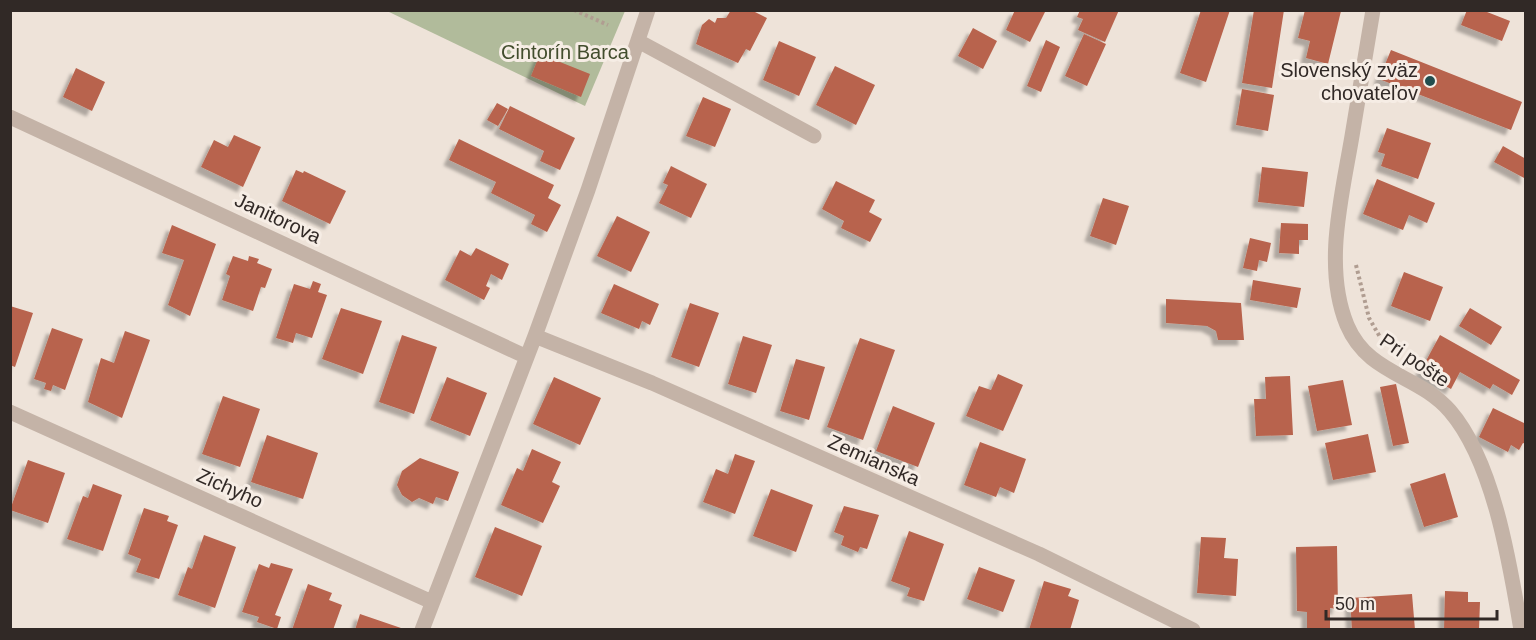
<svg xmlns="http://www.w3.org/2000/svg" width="1536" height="640" font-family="Arial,sans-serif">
<defs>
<filter id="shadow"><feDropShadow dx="-5.5" dy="5.5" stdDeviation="1.5" flood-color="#0004"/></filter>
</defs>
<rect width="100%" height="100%" fill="#eee3d9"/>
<path fill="#b1bb9b" d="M387,11H625L585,106Z"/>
<path fill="#b8634d" filter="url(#shadow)" d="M731,10H751L767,18L750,51L746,49L738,63L696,44L702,25L709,19L715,23L717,18H726Z
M1015,10H1046L1030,42L1006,30Z
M1080,10H1119L1105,42L1078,30L1083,19L1077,17Z
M1201,10H1230L1206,82L1180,73Z
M1254,10H1284L1272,88L1242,83Z
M1305,10L1341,11L1328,64L1306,58L1310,41L1298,38Z
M1467,10H1482L1510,21L1502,41L1461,25Z
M973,28L997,41L983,69L958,56Z
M1084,34L1106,44L1087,86L1065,76Z
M1046,40L1060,47L1041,92L1027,86Z
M779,41L816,57L799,96L763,80Z
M1391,50L1522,102L1511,130L1379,79Z
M540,54L590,74L581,97L531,76Z
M835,66L875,85L856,125L816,105Z
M76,68L105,82L92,111L63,97Z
M1242,89L1274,95L1268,131L1236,125Z
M703,97L731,109L715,147L686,136Z
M497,103L508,109L498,126L487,120Z
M510,106L575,138L560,170L540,161L544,151L499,129Z
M1387,128L1431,143L1418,179L1381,166L1385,154L1378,152Z
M234,135L261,147L243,187L201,167L214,140L228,147Z
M459,139L554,185L548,198L561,205L547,232L531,224L535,215L491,193L496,182L449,160Z
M1503,146L1526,159V179L1494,162Z
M671,166L707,184L691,218L659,203L668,185L663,183Z
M1262,167L1308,172L1304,207L1258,202Z
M296,170L303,173L304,171L346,191L330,224L282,201Z
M1377,179L1435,203L1427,223L1409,215L1403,230L1363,214Z
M836,181L875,200L869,212L882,219L870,242L841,228L844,221L822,209Z
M1103,198L1129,206L1116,245L1090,236Z
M617,216L650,232L631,272L597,256Z
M1281,223L1308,224V240H1299V254L1279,253Z
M172,225L216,244L190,316L168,305L184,260L162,253Z
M1250,238L1271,243L1267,262L1259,260L1257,271L1243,268Z
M476,248L509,264L502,280L491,274L486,286L490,288L484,300L445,280L460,250L471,256Z
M233,256L248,261L249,256L259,259L257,263L272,269L265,288L261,287L253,311L222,300L230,276L226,274Z
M1404,272L1443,287L1430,321L1391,306Z
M1253,280L1301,288L1297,308L1250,300Z
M313,281L321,284L318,292L327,295L312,338L296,333L293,343L276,338L294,284L310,289Z
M614,284L659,304L650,325L642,321L639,329L601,313Z
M1166,299L1241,303L1244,340H1218L1216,331L1207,326L1166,323Z
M690,303L719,313L699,367L671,357Z
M10,306L33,313L15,367L10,365Z
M341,308L382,321L363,374L322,359Z
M1470,308L1502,327L1491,345L1459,326Z
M52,328L83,339L65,390L53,385L51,391L44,389L46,383L34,379Z
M125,331L150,340L122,418L88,402L101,358L114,363Z
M402,335L437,347L414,414L379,402Z
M1440,335L1520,380L1512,395L1493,384L1490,389L1460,372L1451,389L1420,372Z
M743,336L772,345L756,393L728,384Z
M860,338L895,350L863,440L827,427Z
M796,359L825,367L809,420L780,411Z
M998,374L1023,385L1003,431L966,416L979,386L991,390Z
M1290,376L1293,435L1256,436L1254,399H1266L1265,377Z
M447,377L487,393L470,436L430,420Z
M554,377L601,398L580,445L533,424Z
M1343,380L1352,425L1317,431L1308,386Z
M1396,384L1409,443L1393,446L1380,387Z
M223,396L260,409L240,467L202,454Z
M893,406L935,423L918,467L876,451Z
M1493,408L1526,424V444L1523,443L1519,450L1511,445L1508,452L1479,437Z
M1368,434L1376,472L1333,480L1325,443Z
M267,435L318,453L303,499L251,482Z
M980,442L1026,459L1014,493L1000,487L996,497L964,485Z
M532,449L561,462L552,482L560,486L543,523L501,505L517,468L523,471Z
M735,454L755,461L735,514L703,502L716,469L728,474Z
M420,458L459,472L448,501L436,497L433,504L419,498L412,502L402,495L397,485L402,471Z
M28,460L65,473L48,523L10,510Z
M1445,473L1458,517L1424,527L1410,484Z
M93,484L122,495L103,551L67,539L83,496L88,498Z
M771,489L813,505L796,552L753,536Z
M844,506L879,515L867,549L860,547L858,552L841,545L844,536L834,532Z
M144,508L169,516L167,521L178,525L159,579L136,572L141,559L128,554Z
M495,527L542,546L522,596L475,577Z
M909,531L944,544L924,601L907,596L910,588L891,581Z
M204,535L236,547L215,608L178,595L188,567L192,569Z
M1201,537L1226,538L1224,558L1238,559L1236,596L1197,593Z
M1337,546L1338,609L1330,608V630H1307V612L1297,611L1296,547Z
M271,563L293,569L275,615L281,617L277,629L257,622L259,617L242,612L259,564L269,568Z
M979,567L1015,580L1003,612L967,599Z
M1044,581L1071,589L1068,596L1079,600L1070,630H1029Z
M308,584L332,593L329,600L342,605L333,630H292Z
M1445,591L1468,592V602H1480L1479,630H1444Z
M1412,594L1415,630H1352L1350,598Z
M360,614L401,628V630H355Z"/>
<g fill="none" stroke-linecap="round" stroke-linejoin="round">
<path stroke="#b09d91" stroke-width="4" stroke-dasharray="3 3" stroke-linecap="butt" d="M574,10L608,25
M1356,265L1369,318L1380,337"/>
<path stroke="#c4b3a7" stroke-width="15" d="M1373,10C1366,52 1359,94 1352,136C1342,196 1323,266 1347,325C1368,375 1418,374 1450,411C1494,462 1510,565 1521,630
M638,41L814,136
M10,117L527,357
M535,336L652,383L1039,554L1193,630
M10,412L432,602
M422,630L535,336L588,190L648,10"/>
</g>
<circle fill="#214d4e" stroke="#f6ede5" stroke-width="2" cx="1430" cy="81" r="6"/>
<g text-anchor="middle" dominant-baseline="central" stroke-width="6" stroke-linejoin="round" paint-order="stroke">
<g font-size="20" fill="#424d2d" stroke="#f6ede5">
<text x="565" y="52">Cintorín Barca</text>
</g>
<g font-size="20" fill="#312926" stroke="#f6ede5" text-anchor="end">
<text x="1418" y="70">Slovenský zväz<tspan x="1418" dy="23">chovateľov</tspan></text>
</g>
<g font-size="20" fill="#312926" stroke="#f6ede5">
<text transform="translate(278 218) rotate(25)">Janitorova</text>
<text transform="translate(1415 360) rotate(34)">Pri pošte</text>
<text transform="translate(874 460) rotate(24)">Zemianska</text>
<text transform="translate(230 488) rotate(24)">Zichyho</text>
</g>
</g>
<rect width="1536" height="640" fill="none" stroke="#312926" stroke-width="24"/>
<path d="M1326 610v9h171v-9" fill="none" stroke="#312926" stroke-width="3"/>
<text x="1335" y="610" font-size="18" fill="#312926" stroke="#f6ede5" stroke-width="4.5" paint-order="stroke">50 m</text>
</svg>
